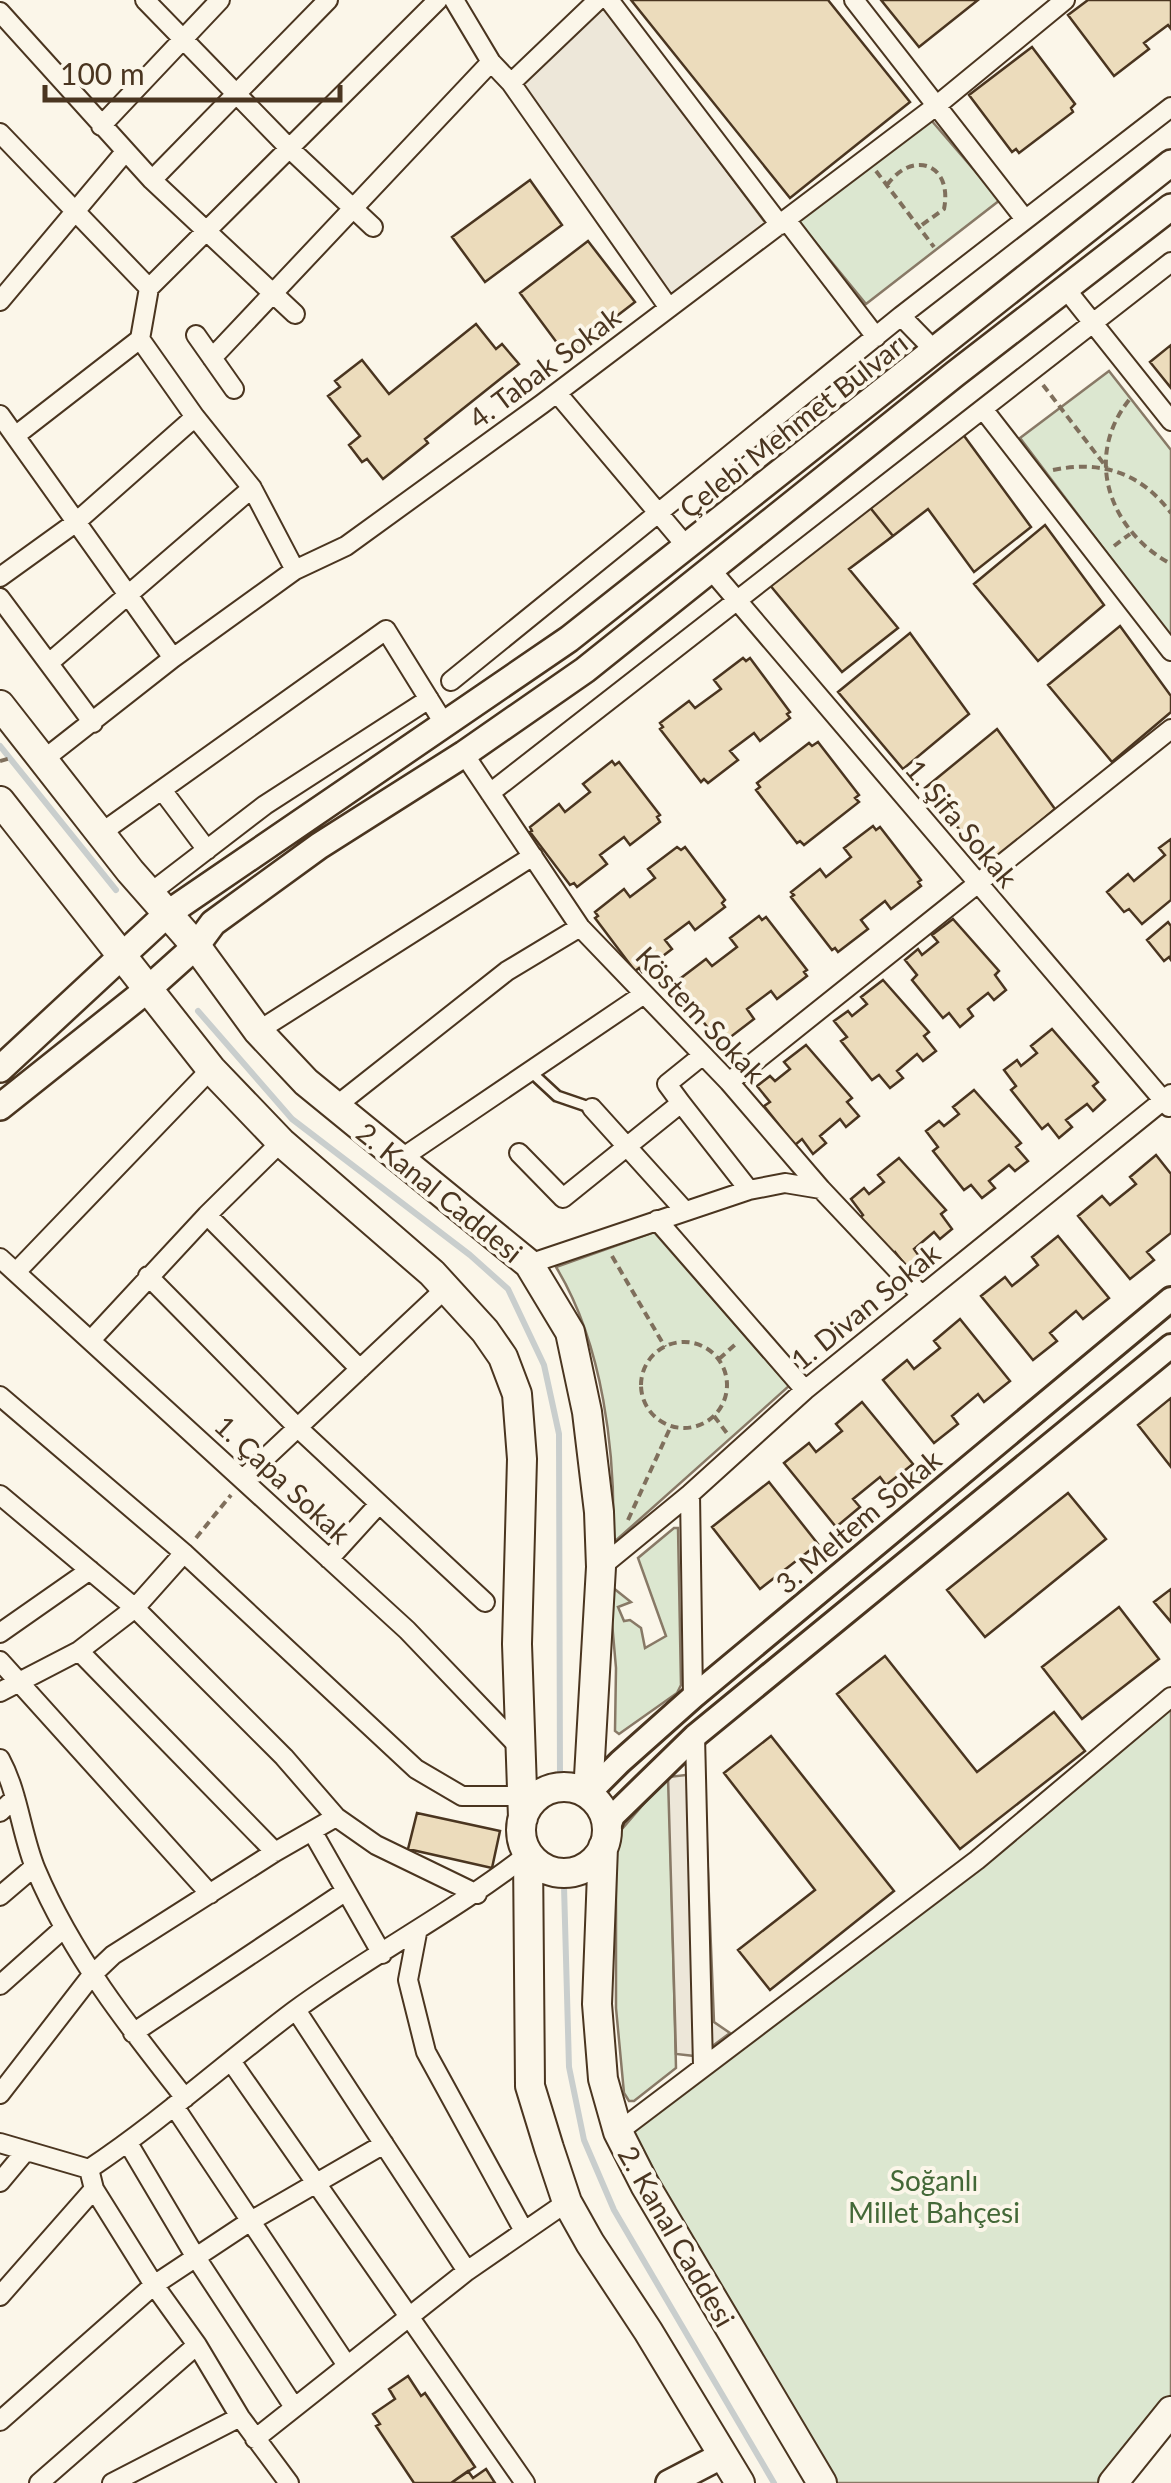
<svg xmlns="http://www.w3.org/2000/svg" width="1171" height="2483" font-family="Lato,sans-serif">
<rect width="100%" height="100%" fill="#fbf6e9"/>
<path fill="#dce7d0" stroke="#887966" stroke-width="2.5" d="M931,120L1000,200L866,304L798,221Z
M1109,371L1171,450V638L1020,438Z
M654,1232L789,1386L613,1543C616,1453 603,1344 556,1267Z
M674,1528H678L681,1685L677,1693L619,1734L615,1731L616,1668L609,1588L612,1587L631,1602L618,1607L624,1621L630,1620L641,1628L645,1648L666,1636L638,1558Z
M1171,1697V2396L1100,2483H829L627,2131Z
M666,1778L669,1779L676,2068L634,2101H629L624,2093L616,2008V1836Z"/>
<path fill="#ede7d9" stroke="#887966" stroke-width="2.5" d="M602,4L767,225L669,297L521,83Z
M704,1773L714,2022L730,2033L695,2059L694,2056L676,2054L668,1777Z"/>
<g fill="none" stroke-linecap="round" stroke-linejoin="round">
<path stroke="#c9cecd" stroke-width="6" d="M0,746L116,890
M198,1011L292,1119L470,1255L508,1289L544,1365L559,1434L560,1779
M564,1886L569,2067L584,2140L614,2210L774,2483"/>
</g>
<path fill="#ecdcbc" stroke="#4a3520" stroke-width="2.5" d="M631,0H828L910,102L790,198Z
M881,0H978L919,47Z
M1088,0H1171V29L1168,25L1144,43L1149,49L1114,76L1068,15Z
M1032,47L1075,104L1071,108L1073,112L1019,153L1016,149L1012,152L969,95Z
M530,180L562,225L485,282L452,237Z
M588,241L635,302L566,355L520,293Z
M476,324L496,349L502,344L519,364L425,439L428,443L383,479L367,459L362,462L349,445L360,436L328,396L340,387L335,381L362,360L389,394Z
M1171,345V388L1150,362Z
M962,433L1031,527L974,572L928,509L893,536L868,505Z
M868,505L893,536L849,569L898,628L842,672L769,584Z
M1045,525L1104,605L1038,661L974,584Z
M1120,626L1171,696V712L1112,762L1048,685Z
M910,633L969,714L903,769L838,692Z
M743,658L746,661L750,658L790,712L787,714L790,718L760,741L754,733L730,751L738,760L708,783L704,779L701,782L660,729L663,727L660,723L689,701L695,708L721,689L714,680Z
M997,729L1055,809L989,865L925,788Z
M818,742L859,795L855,798L859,802L804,845L800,841L797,843L756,790L760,787L757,783L809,743L812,746Z
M612,761L615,765L619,762L660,815L657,817L660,822L630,845L624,837L600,855L607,864L577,887L574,883L570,885L530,832L532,831L530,827L559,804L565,812L590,792L583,784Z
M873,826L876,830L880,827L921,880L918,882L921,886L891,909L885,901L861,920L868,929L838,952L835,948L832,950L791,897L794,895L791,892L820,869L826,877L851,857L844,848Z
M1171,839V900L1142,924L1129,909L1124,912L1107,892L1128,874L1134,881L1165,855L1159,848Z
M677,847L681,850L685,847L725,900L722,903L725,907L695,930L689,922L665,940L672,949L642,972L639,968L635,971L595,918L598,916L595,912L624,889L630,897L655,878L648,869Z
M759,916L762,920L766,917L807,970L804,972L807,976L777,999L771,991L747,1009L754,1019L724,1042L721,1037L717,1040L677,987L680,985L677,981L706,959L712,966L737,947L730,938Z
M953,919L999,971L995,975L1006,990L994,1000L988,993L968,1009L973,1016L960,1027L949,1013L943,1018L912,980L917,975L905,960L918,949L922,955L938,942L932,935Z
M1168,922L1171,926V960L1169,957L1164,961L1147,940Z
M883,980L929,1032L924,1036L936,1051L923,1061L917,1054L897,1071L903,1078L890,1088L879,1075L872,1080L841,1041L847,1037L834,1021L848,1011L852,1016L867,1004L861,997Z
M1052,1029L1098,1082L1093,1086L1105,1100L1093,1111L1087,1104L1066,1120L1072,1127L1059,1138L1048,1124L1042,1129L1011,1090L1016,1086L1004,1070L1017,1060L1021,1066L1037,1053L1031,1046Z
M806,1045L852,1098L847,1102L859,1116L846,1127L840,1119L820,1136L826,1143L813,1154L802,1139L795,1145L764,1106L770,1102L757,1086L770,1076L775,1081L790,1069L784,1062Z
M974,1090L1021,1143L1016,1147L1028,1161L1015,1171L1009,1165L989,1181L995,1188L982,1198L971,1185L964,1190L933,1151L938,1147L926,1131L939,1121L944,1126L959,1114L953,1107Z
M1156,1155L1171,1174V1233L1147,1252L1154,1260L1130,1279L1078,1216L1102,1196L1110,1205L1136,1184L1130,1177Z
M899,1158L946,1210L941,1214L952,1229L940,1239L934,1232L914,1249L919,1256L906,1266L895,1252L889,1257L858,1219L863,1215L851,1199L864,1188L869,1194L884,1182L878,1175Z
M1058,1236L1109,1298L1083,1319L1076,1311L1050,1333L1057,1341L1033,1360L981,1296L1005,1277L1012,1286L1038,1265L1032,1257Z
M960,1319L1010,1381L984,1402L978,1394L952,1416L958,1424L934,1443L883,1380L907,1360L914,1369L940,1348L934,1341Z
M1171,1398V1467L1138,1425Z
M862,1402L913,1464L886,1485L880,1477L853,1499L860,1507L836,1527L784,1463L809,1443L816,1452L842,1431L836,1424Z
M769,1482L818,1544L760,1589L712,1527Z
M1068,1493L1106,1539L985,1637L947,1590Z
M1171,1589V1622L1154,1602Z
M1119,1607L1159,1659L1082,1719L1042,1667Z
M885,1656L977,1772L1054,1712L1085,1751L960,1849L837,1694Z
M771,1736L894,1891L770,1990L738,1950L815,1890L724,1773Z
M417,1813L500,1831L492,1868L408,1849Z
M408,2376L421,2396L425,2393L475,2467L451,2483H414L376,2426L380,2424L373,2414L395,2399L389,2389Z
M486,2469L495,2483H451L468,2471L473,2478Z"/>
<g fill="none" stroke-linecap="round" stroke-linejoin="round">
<g stroke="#4a3520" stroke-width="14">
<path id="service" d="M530,1071L557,1096L592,1108"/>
</g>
<g stroke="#4a3520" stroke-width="22">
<path id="minor" d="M145,0L290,149L373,227
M454,0L491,62L511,83L669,308
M609,0L780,225
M854,0L1024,218
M0,12L152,180L295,314
M511,83L598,0
M101,126L220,0
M0,133L149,288
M152,180L328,0
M787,221L876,337
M1065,288L1171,421
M0,301L125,152
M901,316L935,351
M196,335L234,389
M140,339L195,417L252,488L295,570
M212,358L491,62
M557,393L687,547
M983,409L1171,651
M0,415L173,658
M15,436L140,339L149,288L438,0
M712,571L1169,1107
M0,577L75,523L195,417
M0,598L93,723
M49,663L252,488
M451,681L901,316L1171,107
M464,754L580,927L729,1082L821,1189L921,1295
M43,760L173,658L295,570L346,546L542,404L936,106L1065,0
M162,790L207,850
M490,793L1171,262
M101,833L386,630L445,725
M149,894L265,805L429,699
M258,1031L533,856
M729,1082L1171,729
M681,1103L667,1084L703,1055
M336,1106L507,971L580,927
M592,1108L685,1211
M519,1153L563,1198L681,1103L749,1190
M399,1160L644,994
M207,1215L360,1369
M657,1220L805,1390
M0,1258L407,1630L521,1749
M529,1264L749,1190L785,1183L821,1189
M17,1271L211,1069
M148,1276L298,1428L485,1602
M91,1340L207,1215L281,1142
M0,1396L184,1553L416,1769L462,1796H521
M243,1479L446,1288
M690,1494L693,1697
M0,1495L135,1608L284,1757L336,1817L376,1845L477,1894
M329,1559L379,1504
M601,1567L690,1494L805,1390L1171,1094
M0,1633L90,1570
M79,1651L275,1852
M0,1661L210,1894
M0,1692L79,1651L135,1608L184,1553
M695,1736L703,2066
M0,1759C19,1794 21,1834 36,1870C72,1955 128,2026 185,2098
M0,1812L15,1798
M312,1831L382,1954
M0,1896L34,1867
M417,1933L408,1980L426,2052L524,2231
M0,1985L64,1928
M296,2010L467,2271
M133,2033L346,1891
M231,2061L525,2483
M0,2094L92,1975L113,1955L275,1852L336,1817
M174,2106L346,2364
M618,2132L977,1860L1171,1697
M0,2143L89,2169
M128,2143L195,2256L294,2407
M0,2182L25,2152
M94,2189L154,2285L197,2345L240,2417L289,2483
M0,2296L94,2189L89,2169C161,2121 225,2063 294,2011C370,1955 454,1912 528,1854
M0,2421L154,2285L249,2222L384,2144
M255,2439L467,2271L567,2202
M39,2483L197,2345
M112,2483L240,2417"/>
</g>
<g stroke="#4a3520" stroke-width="28">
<path id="tertiary" d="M588,1794L620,1762L693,1697L1171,1299
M607,1832L613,1816L695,1736L1171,1346"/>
</g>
<g stroke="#4a3520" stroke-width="30">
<path id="secondary" d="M0,1069L167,914L569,639L1171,163
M0,1107L148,989L196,946L213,923L319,846L464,754L585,670L955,374L1171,207
M669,2483L723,2455"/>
</g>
<g stroke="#4a3520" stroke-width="32">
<path id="primary" d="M0,705L130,871L196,946L258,1031L306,1082L529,1264L570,1332L587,1412L599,1512L601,1567L588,1794
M0,801L211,1069L281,1142L432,1273L485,1331L503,1357L517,1394L522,1459L517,1644L523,1818
M521 1830a43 43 0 1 1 86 0a43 43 0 1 1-86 0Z
M603,1847L597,2004L603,2079L618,2132L645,2185L822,2483
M528,1854L530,2086L549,2148L567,2202L590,2243L648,2331L740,2483
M1113,2483L1171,2411"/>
</g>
<path stroke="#7f6f5c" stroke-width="4" stroke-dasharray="8 5" stroke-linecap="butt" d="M876,171L934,247
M887,185C913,149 953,164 944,209L919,227
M1043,385L1107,468
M1129,400C1083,458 1110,531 1171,564
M1053,470C1102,460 1141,473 1171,513
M1114,546L1130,534
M0,761L11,758
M612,1256L665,1347
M641 1385a43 43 0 1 1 86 0a43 43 0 1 1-86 0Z
M719,1359L738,1342
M714,1416L729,1436
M628,1520L671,1426
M196,1538L231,1495"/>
<use href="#service" stroke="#fbf6e9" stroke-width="9"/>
<use href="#minor" stroke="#fbf6e9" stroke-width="18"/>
<use href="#tertiary" stroke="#fbf6e9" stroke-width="22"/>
<use href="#secondary" stroke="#fbf6e9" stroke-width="25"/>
<use href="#primary" stroke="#fbf6e9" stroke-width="28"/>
</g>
<g text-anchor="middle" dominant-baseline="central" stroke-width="8" stroke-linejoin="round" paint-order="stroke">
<g font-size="28" fill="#4a3520" stroke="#fbf6e9">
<text transform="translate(544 367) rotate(-37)">4. Tabak Sokak</text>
<text transform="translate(793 425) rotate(-38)">Çelebi Mehmet Bulvarı</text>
<text transform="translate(962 823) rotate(50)">1. Şifa Sokak</text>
<text transform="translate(701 1014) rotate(47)">Köstem Sokak</text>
<text transform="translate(440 1192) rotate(39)">2. Kanal Caddesi</text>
<text transform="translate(865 1306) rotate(-39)">1. Divan Sokak</text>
<text transform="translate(283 1479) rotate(43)">1. Çapa Sokak</text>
<text transform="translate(858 1521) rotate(-40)">3. Meltem Sokak</text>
<text transform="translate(677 2236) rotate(60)">2. Kanal Caddesi</text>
</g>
<g font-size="28" fill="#436837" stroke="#fbf6e9">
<text x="934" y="2180">Soğanlı<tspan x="934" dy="32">Millet Bahçesi</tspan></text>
</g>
</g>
<path d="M45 85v15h295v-15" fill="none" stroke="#4a3520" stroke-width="5"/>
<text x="60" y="85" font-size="30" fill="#4a3520" stroke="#fbf6e9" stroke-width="8" paint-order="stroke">100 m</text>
</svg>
